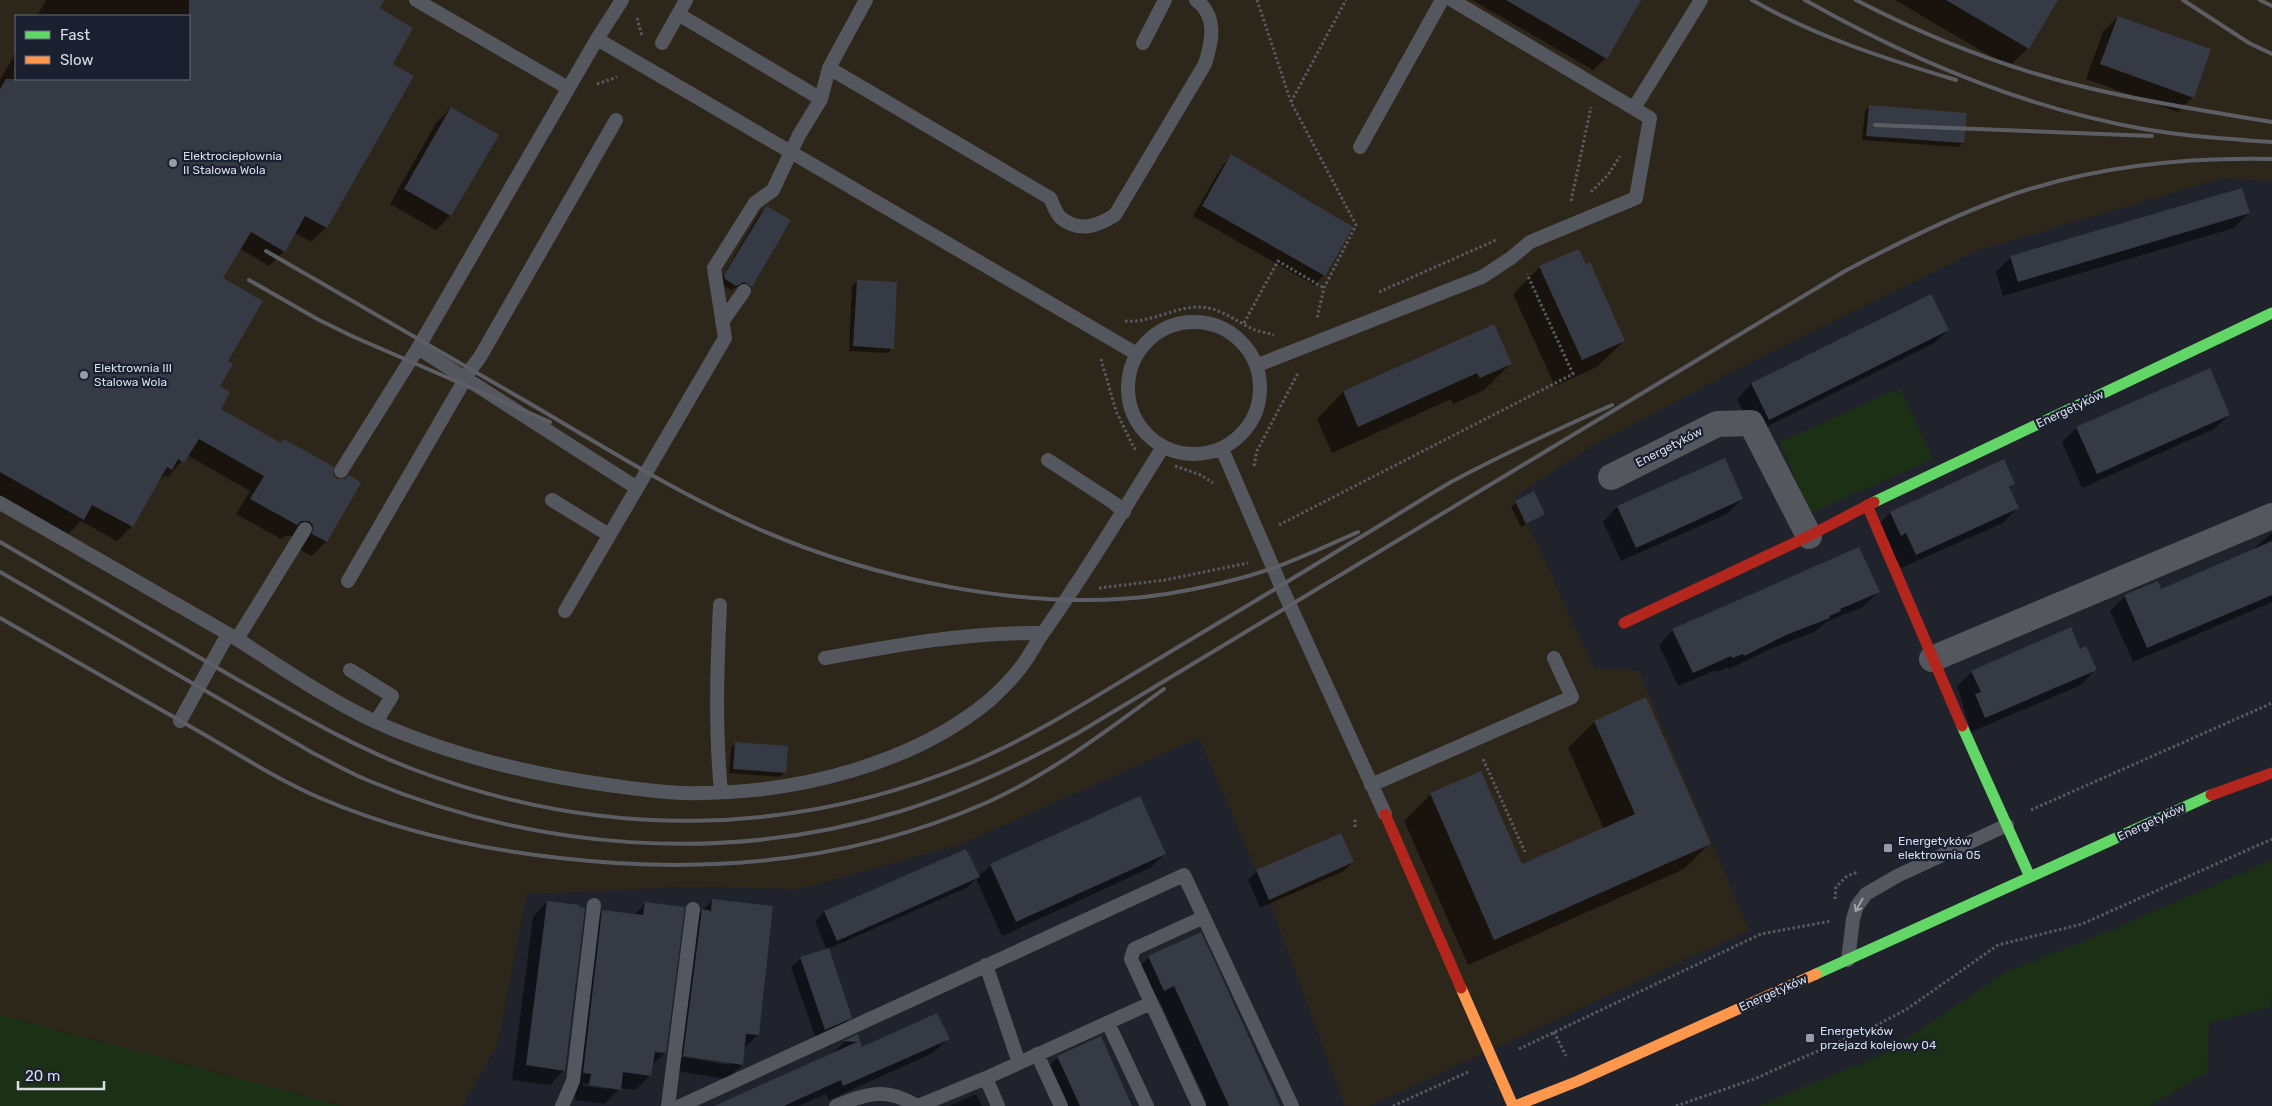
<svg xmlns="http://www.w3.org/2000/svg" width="2272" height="1106" font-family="Rubik,sans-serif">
<rect width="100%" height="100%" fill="#20232b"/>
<path fill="#2d261a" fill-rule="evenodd" d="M0,0H2272V181L2222,178L1976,251L1743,366L1590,447L1515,496L1594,668L1639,671L1749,930L1370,1106H1345L1269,900L1199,738L959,845L799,889L685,887L527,894L497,1046L462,1106H343L0,1015ZM16,16H189V79H16Z"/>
<path fill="#1c3015" d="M1900,388L1933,459L1810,513L1780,442Z
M2272,860V993L2270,1007L2209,1023L2207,1072L2150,1106H1758L1884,1054L2006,972L2093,938Z
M0,1015L343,1106H0Z"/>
<path fill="#0007" fill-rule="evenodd" d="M46,0H365L391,64L413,77L326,227L311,242L294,232L284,251L269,266L239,248L221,279L227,362L218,387L219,409L326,541L312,556L298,549L294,536H285L281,539L236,514L250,491L187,455L168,477L165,475L156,484L132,526L117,541L81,521L68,534L0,495V80L16,52V79H189V16H37Z
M1472,0H1639L1606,58L1593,70Z
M1895,0H2056L2028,48L2009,67Z
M2118,17L2193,97L2178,112L2086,79L2103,32Z
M1870,106L1963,143L1958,147L1862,140L1865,111Z
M451,108L450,216L436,230L390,204L436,123Z
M1231,156L1317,205L1324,275L1314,285L1193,216L1222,166Z
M766,207L789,221L751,286L746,291L739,286L731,290L720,284V281L759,214Z
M2249,213L2234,228L2003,296L1996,272L2011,257Z
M1540,267L1624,341L1597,367L1555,386L1513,294Z
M857,281L892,348L888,353L849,351L852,286Z
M1931,296L1948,330L1933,344L1754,433L1737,399L1751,384Z
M1493,325L1510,364L1484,390L1453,404L1451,399L1332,453L1317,419L1343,392Z
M2209,369L2229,415L2214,429L2082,488L2062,442L2076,428Z
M1724,459L1742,499L1727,514L1621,561L1603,522L1617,507Z
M2014,483L2009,489L2017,508L2003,523L1901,568L1876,527L1890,513Z
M1516,502L1544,514L1521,527L1511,507Z
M2272,533V602L2133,662L2110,611L2125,596L2161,591L2252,550Z
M1878,592L1863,607L1828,621L1814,632L1770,649L1729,669L1728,667L1717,672L1716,670L1678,686L1659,645L1673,630Z
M2079,650L2095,670L2081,685L1971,732L1957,686L1972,672Z
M1594,722L1710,843L1684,869L1468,965L1404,821L1431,794L1481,772L1522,865L1604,829L1568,748Z
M736,743L785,772L780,777L729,773L731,748Z
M965,850L978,877L991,865L1165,854L1150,868L1002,936L976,879L968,887L828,949L851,1017L841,1027L816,1039L791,967L801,958L827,950L815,922L824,912Z
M1353,862L1344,871L1260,908L1248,880L1257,871Z
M713,900L758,1035L743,1049L742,1065L727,1079L669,1070L688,925ZM677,1054L730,1062V1065L677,1056Z
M547,902L564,1070L550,1085L512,1080L533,917Z
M645,904L665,1053L651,1066L650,1075L636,1090L620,1088L605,1104L575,1100L588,926L603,911L634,915ZM583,1083L609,1087V1089L583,1086Z
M1200,934L1279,1106H1204L1207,1103L1159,1000L1149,1005L1134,972L1149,957Z
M857,1036L861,1049L948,1039L933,1053L829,1100L826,1094L799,1106H717L831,1055L844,1042Z
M1058,1057L1131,1106H1059L1043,1072Z
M976,1094L982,1106H949Z"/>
<path fill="#363a44" d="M189,0H384L380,8L413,28L393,64L414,76L327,228L305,216L285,252L251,232L223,278L263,301L228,361L233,364L220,386L230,392L221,409L281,443L284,439L334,467L333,475L337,479H345L349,475L361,483L327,542L312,534L313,525L309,521H301L297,525L250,499L264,476L199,439L184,463L178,459L172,470L167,467L133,527L92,505L84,520L0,472V89L6,79H189Z
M1506,0H1641L1607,59Z
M1946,0H2058L2029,49Z
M2118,16L2211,49L2194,98L2100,64Z
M1869,105L1967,113L1964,143L1866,136Z
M451,107L499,135L451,216L404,189Z
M1231,154L1353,227L1325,276L1202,206Z
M2242,188L2250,213L2018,282L2010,256Z
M766,206L791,220L752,287L744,282L736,286L725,279L724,275Z
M1579,249L1586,264L1590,262L1625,341L1582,360L1539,266Z
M857,280L897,282L894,349L853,346Z
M1931,294L1949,330L1769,420L1751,383Z
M1494,324L1512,364L1480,378L1477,373L1358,427L1343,391Z
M2210,368L2230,415L2097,474L2076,427Z
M1725,458L1743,499L1636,548L1617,506Z
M2004,459L2015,484L2009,487L2019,508L1916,555L1906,533L1901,536L1890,512Z
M1534,491L1545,514L1526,524L1515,501Z
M2272,541V595L2147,648L2124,595L2158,581L2161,589Z
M1859,547L1880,592L1840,609L1841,611L1829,616L1830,618L1786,635L1744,656L1743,654L1732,658L1731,656L1693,673L1672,629Z
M2071,627L2080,649L2086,646L2097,670L1985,718L1975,694L1981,692L1971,671Z
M1646,697L1711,844L1494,940L1430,793L1481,771L1522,864L1635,814L1594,721Z
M735,742L788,746L786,773L733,769Z
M1140,796L1166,854L1016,922L990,864Z
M1341,833L1354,862L1269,900L1256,870Z
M966,849L980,877L837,941L824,911Z
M712,899L773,906L759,1035L746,1034L743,1065L683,1056L702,909L711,911Z
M547,901L579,905V907L585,908L565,1071L526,1065Z
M645,902L685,907L666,1053L655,1052L651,1076L623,1072L621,1090L589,1085L591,1074L583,1073L602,910L643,915Z
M1201,932L1215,962L1280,1106H1229L1174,986L1164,991L1148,956Z
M829,948L852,1018L825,1030L800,957Z
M937,1013L950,1039L843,1086L841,1080L784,1106H714L857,1042L843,1041L858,1034L862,1047Z
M1101,1036L1132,1106H1080L1057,1056Z"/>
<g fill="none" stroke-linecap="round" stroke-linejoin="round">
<path stroke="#585a61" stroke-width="3" stroke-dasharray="2.5 2.5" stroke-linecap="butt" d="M1257,0L1291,102L1356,225L1324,288L1317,318
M637,18L642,36
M597,84L617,77
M1291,102L1346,0
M1591,192L1608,175L1620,156
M1571,201L1591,107
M1379,292L1496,240
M1125,321C1151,323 1172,308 1197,307C1219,306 1236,322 1255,330C1261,332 1268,333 1274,335
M1244,323L1278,261L1324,288
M1101,359L1116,411L1134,448L1138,450
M1175,466L1201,475L1213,483
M1254,466L1257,451L1298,373
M1279,525L1573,374L1527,274
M1099,588L1165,580L1248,563
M1483,759L1525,852
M2031,810L2272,703
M1355,827V817
M1835,899L1836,887L1847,876L1858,872
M1554,1032L1566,1056
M1519,1049L1761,934L1831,921
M1393,1106L1468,1072
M1676,1106L1754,1079L1875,1026L1907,1009L1998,945L2082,924L2272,839"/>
<path stroke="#55575e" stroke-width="14" d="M416,0L568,88
M622,0L597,39L1137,354
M678,14L821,99
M662,43L686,0
M1143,43L1165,0
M829,68L1050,198C1053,204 1056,214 1061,218C1080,233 1097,226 1115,215L1205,64C1212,42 1218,16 1196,0
M1634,108L1701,0
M1360,147L1442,0
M1128 388a66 66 0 1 1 132 0a66 66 0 1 1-132 0Z
M722,322L744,291
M418,348L637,488
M1258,365L1482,277L1511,258L1530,242L1636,198L1650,118L1452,0
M1222,449L1281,586L1385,814
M1048,460L1114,503L1124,512
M341,471L418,348L597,39
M552,500L609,535
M0,503L237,639L305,529
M348,581L471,369L480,357L616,120
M720,605C717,668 715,729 721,792
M565,611L725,338L714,268L755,203L773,190L799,135L821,99L829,68L866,0
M237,639C282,668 327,699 376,722C449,755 529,774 608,785C639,789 671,794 702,793C800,792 913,764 990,700C1001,690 1015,676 1024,663C1031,653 1037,641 1045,630C1087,571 1124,509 1163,447
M825,658C897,645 968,632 1042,633
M350,670L392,696L376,722
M180,721L228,634
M1371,785L1572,697L1554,658
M1848,960L1853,919L1857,906L1866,894L1897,876L2007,825
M986,965L1019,1063
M1108,1023L1147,1106
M1037,1054L1061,1106
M986,1078L998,1106
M562,1106L573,1081L594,905
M668,1106L693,909
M680,1106L1184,875L1292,1106
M836,1106C867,1093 887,1087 917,1106
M918,1106L986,1078L1151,1003
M1199,1106L1131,959L1134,949L1204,917"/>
<path stroke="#55575e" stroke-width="26" d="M1611,477L1717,424L1751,423L1809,536
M1932,659L2272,516"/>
<path stroke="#63d668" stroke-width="11" d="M1874,502L2272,313
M1962,726L2030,877
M1816,974L2211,795"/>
<path stroke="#ff974d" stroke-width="11" d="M1461,988L1513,1106
M1515,1106L1578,1081L1816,974"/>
<path stroke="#b3261e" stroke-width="11" d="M1867,505L1962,726
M1624,623L1809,536L1874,502
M2211,795L2272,773
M1385,814L1461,988"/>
<path stroke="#5c5e64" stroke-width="4" d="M1752,0C1817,37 1886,59 1956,80
M1805,0C1911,60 2024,108 2144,129C2178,135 2212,138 2246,140
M1856,0C1931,39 2011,70 2093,89C2152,103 2212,112 2272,122
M2183,0L2249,43L2272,54
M2260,0L2272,6
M1875,125L2152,136
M2240,140L2272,142
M266,251C354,302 442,352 529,403C599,444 669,488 743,522C864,578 1032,615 1166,594C1203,588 1240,580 1276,567C1303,557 1331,544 1358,532
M249,280L319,320L354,337L550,422
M0,542C80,588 160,635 240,681C297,713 354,747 415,770C598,839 791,839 973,762C1038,734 1099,694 1160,658C1221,621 1283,585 1344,547C1380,526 1415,503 1451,482C1503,454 1558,429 1612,405
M0,572L313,753C331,762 348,772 367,780C535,850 723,865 898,812C961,793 1020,765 1078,733L1845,271C1896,244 1946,219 2000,199C2087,167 2180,157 2272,159
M0,618C64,654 128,691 193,728C235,752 276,779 320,798C397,831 477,849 560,858C706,875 853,862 988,802C1052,773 1107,730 1164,689"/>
</g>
<defs><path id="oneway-shaft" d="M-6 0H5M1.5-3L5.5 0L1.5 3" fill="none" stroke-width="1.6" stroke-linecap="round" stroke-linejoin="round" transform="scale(1.25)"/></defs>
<use stroke="#9ea1aa" href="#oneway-shaft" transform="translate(1859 905) rotate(119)"/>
<g fill="#989ca6" stroke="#1b2030" stroke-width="2">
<circle cx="173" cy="163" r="5"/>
<circle cx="84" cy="375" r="5"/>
<rect x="1883" y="843" width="10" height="10" rx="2.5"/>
<rect x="1805" y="1033" width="10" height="10" rx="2.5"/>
</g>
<g text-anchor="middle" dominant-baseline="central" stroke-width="4.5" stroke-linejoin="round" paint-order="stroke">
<g font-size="12" fill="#d9dde8" stroke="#1b2030" text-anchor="start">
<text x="183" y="156">Elektrociepłownia<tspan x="183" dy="14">II Stalowa Wola</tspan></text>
<text x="94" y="368">Elektrownia III<tspan x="94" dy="14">Stalowa Wola</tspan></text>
<text x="1898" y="841">Energetyków<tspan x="1898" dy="14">elektrownia 05</tspan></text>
<text x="1820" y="1031">Energetyków<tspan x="1820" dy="14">przejazd kolejowy 04</tspan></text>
</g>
<g font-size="12" fill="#d9dde8" stroke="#1b2030">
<text transform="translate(2070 409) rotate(-25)">Energetyków</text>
<text transform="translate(1669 447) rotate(-27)">Energetyków</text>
<text transform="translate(2151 822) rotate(-25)">Energetyków</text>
<text transform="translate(1773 993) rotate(-24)">Energetyków</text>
</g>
</g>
<rect x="15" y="15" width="175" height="65" fill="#1b2030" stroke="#676c7a"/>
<rect x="25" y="31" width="25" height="8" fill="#63d668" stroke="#676c7a"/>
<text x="60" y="40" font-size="15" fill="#d9dde8">Fast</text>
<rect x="25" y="56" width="25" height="8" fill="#ff974d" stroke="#676c7a"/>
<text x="60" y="65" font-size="15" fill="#d9dde8">Slow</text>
<path d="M18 1081v8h86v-8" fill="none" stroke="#d9dde8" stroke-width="2.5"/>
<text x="25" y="1081" font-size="15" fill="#d9dde8" stroke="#1b2030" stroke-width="4" paint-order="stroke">20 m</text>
</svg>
